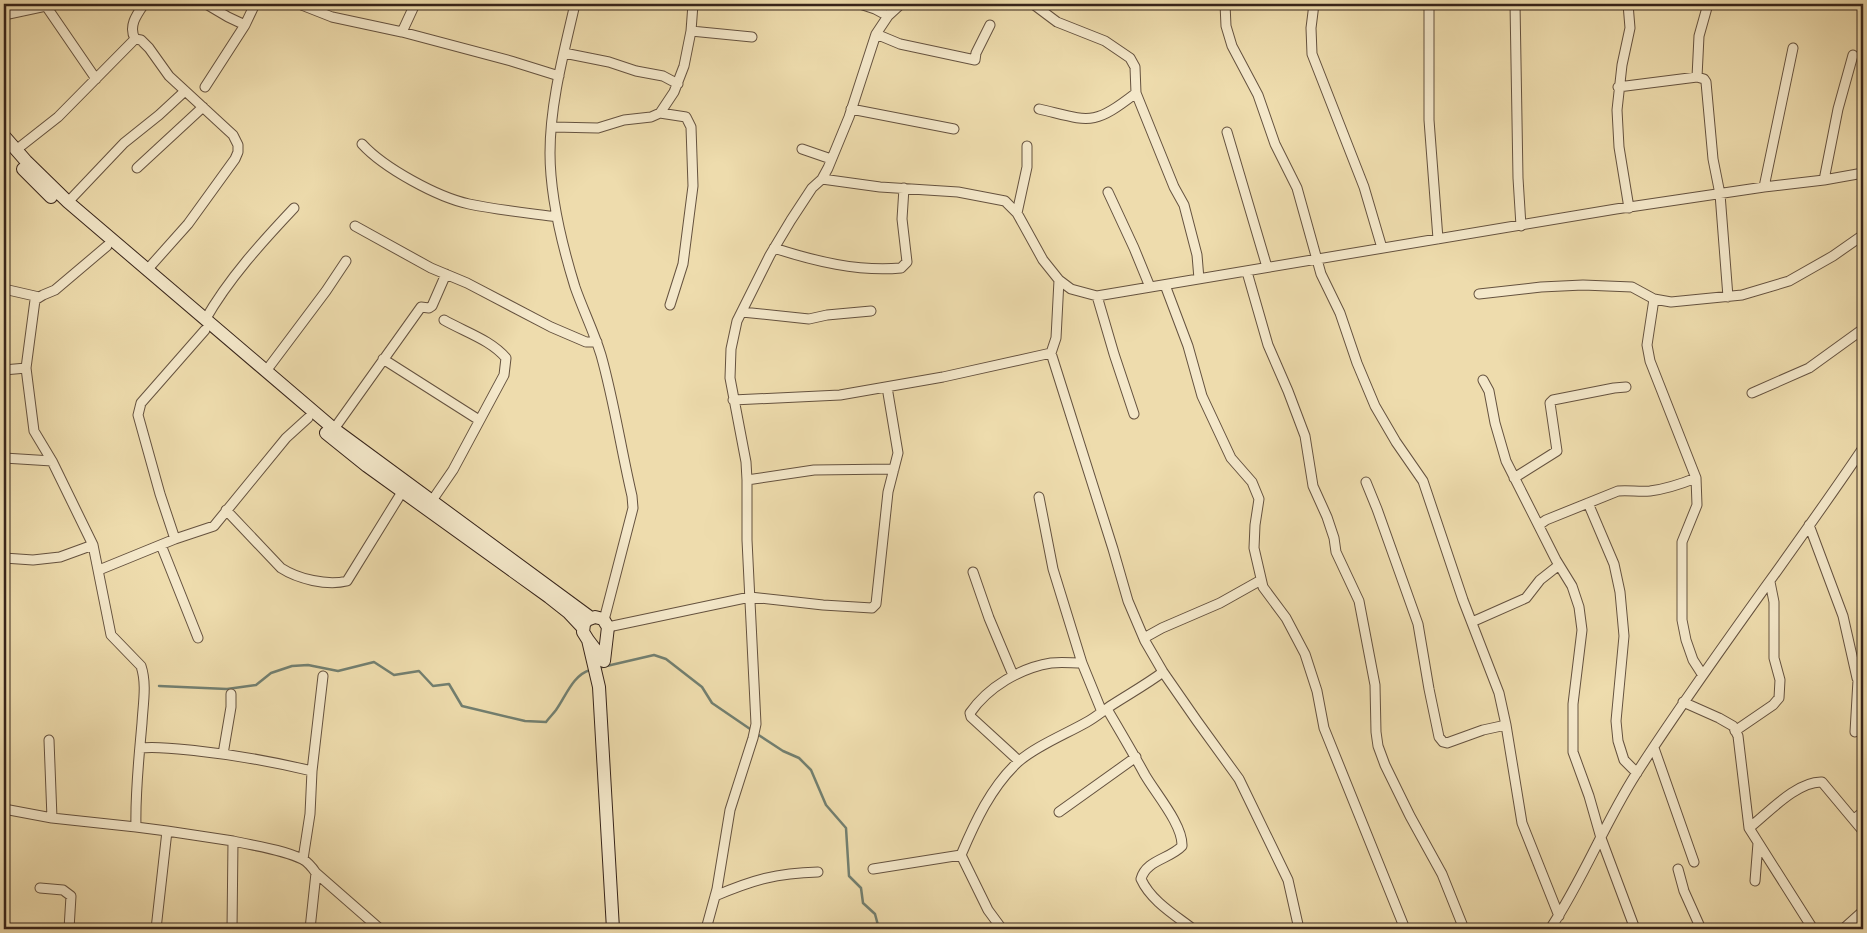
<svg xmlns="http://www.w3.org/2000/svg" width="1867" height="933" font-family="Vollkorn,serif">
<rect width="100%" height="100%" fill="#eedcad"/>
<filter id="stains"><feTurbulence type="fractalNoise" baseFrequency=".004" numOctaves="4"/><feColorMatrix values="0 0 0 0 .2 0 0 0 0 .09 0 0 0 0 .02 0 0 0 .5 -.17"/></filter>
<radialGradient id="worn" r=".72"><stop offset=".6" stop-color="#630" stop-opacity="0"/><stop offset="1" stop-color="#630" stop-opacity=".3"/></radialGradient>
<g fill="none" stroke-linecap="round" stroke-linejoin="round">
<path stroke="#727f70" stroke-width="2.5" d="M598,668L654,655L666,659L702,687L712,703L753,731
M159,686L227,689L256,685L271,673L292,666L308,665L338,671L374,662L394,675L419,671L433,686L449,684L462,706L525,721L546,722C549,718 553,714 556,710C566,696 573,675 590,670
M757,734L783,751L799,758L811,770L826,805L846,828L849,876L861,888L863,903L875,914L879,929"/>
<g stroke="#65523f" stroke-width="11">
<path id="street" d="M206,4L228,17L245,25
M299,4L332,17L402,32L511,61L559,76
M575,4C564,52 550,103 550,153C550,198 562,245 575,287C583,310 594,332 601,355C614,401 621,449 632,496L633,508L604,620
M860,4L875,9L888,16
M1033,4L1057,22L1105,41L1130,58L1135,67L1136,93L1174,187L1184,205L1197,255L1199,279
M1225,4L1226,26L1232,46L1258,95L1275,144L1297,188L1321,274L1340,313L1357,363L1375,406L1396,442L1423,481L1463,600L1499,693L1506,725L1522,823L1559,916
M1314,4L1311,28L1312,54L1364,187L1382,248
M1429,4V120L1438,239
M1515,4L1518,178L1521,226
M1628,4L1630,28L1622,65L1617,110L1619,147L1629,208
M46,6L96,79
M4,15L46,6L45,4
M691,31L752,37
M402,32L415,4
M876,34L900,44L975,60L976,53L990,25
M135,39C128,26 137,14 144,4
M564,53L609,62L636,71L663,76L678,84
M1697,77L1699,36L1708,4
M205,87L245,25L255,4
M1618,87L1697,77L1704,79L1706,82L1713,159L1720,194L1728,297
M851,109L954,129
M1039,109C1090,121 1092,127 1136,93
M660,113L686,117L691,127L693,186L683,264L670,305
M553,127L598,128L624,120L651,117L660,113L674,92L684,66L691,31L693,4
M1227,132L1267,267
M362,144C384,168 437,197 469,204C498,210 527,213 557,217
M802,149L831,159
M16,150L58,117L135,39L141,40L149,48L169,76L233,135L238,145V152L235,159L188,224L147,270
M137,168L203,107
M822,179L880,187L958,192L1005,201L1017,213L1043,260L1059,280L1071,289L1097,296L1616,209L1764,187L1824,180L1863,173
M1824,180L1838,109L1853,55
M1764,187L1793,48
M1108,192L1134,248L1150,287
M68,202L124,143L159,115L185,91
M1017,213L1027,167V146
M355,226L431,268L467,283L551,327L586,342H597
M107,246L55,290L43,295L35,300L26,368L34,431L52,461L93,545L111,635L141,666C147,684 143,704 142,723C139,758 135,792 136,827L167,831
M774,248C814,261 858,272 901,268L907,262L902,219L904,188
M1247,272L1268,345L1288,391L1305,436L1313,486L1327,517L1334,538L1336,552L1359,601L1375,685L1376,732L1378,746L1385,765L1410,816L1442,874L1464,929
M1165,285L1188,346L1202,396L1231,458L1252,482L1259,499L1255,525L1254,548L1263,587L1286,618L1305,654L1317,691L1324,728L1405,929
M4,289L39,297
M1479,294L1541,287L1583,285L1632,287L1654,299L1671,302L1742,295L1789,281L1833,256L1863,235
M1097,296L1114,354L1134,414
M1654,299L1647,345L1650,361L1696,478L1697,505L1682,542V620L1686,640L1693,660L1702,674
M742,312L809,319L827,315L871,311
M205,320C229,278 262,242 294,208
M1051,353L1056,338L1059,280
M383,359L479,420
M4,370L26,368
M266,371L326,291L346,261
M1483,380L1489,391L1495,423L1506,461L1556,560L1572,586L1579,607L1582,630L1573,704V752L1589,796L1601,838L1635,929
M1752,393L1809,368L1863,329
M733,400L840,395L943,377L1051,353L1113,549L1128,601L1145,641L1163,672L1197,721L1239,779L1288,880L1299,929
M334,429L421,307L429,308L432,306L446,274
M4,458L52,461
M1514,478L1557,451L1550,403L1553,400L1614,388L1626,387
M747,480L814,470L894,469
M1366,482L1377,509L1418,624L1429,689L1439,737L1443,742L1447,743L1483,730L1506,725
M1039,497L1053,569L1082,663L1102,712
M431,502L453,470L504,375L506,358C491,340 465,332 444,320
M1588,503L1614,564L1620,592L1624,636L1616,721L1618,741L1624,760L1637,773
M226,510L281,568C298,579 327,586 347,581L402,492
M1539,525L1546,520L1618,491C1629,490 1639,492 1650,491C1666,489 1681,484 1696,478
M1809,525L1843,616L1857,678L1858,680L1863,681
M175,539L160,494L138,415L141,403L205,330
M161,545L198,638
M4,558L33,560L60,557L93,545
M99,570L175,539L214,526L286,438L308,418
M973,572L989,618L1013,675
M1472,622L1526,598L1540,580L1559,565
M608,627L750,597L823,605L872,608L876,604L888,492L898,453L887,387
M1144,638L1162,628L1220,603L1261,580
M1683,702L1719,718L1733,726L1738,736L1749,828L1813,929
M1107,709C1120,731 1133,753 1145,775C1156,794 1183,825 1182,846C1170,859 1146,860 1141,879C1151,901 1175,915 1193,929
M1735,731L1773,705L1779,698L1780,680L1774,658V602L1770,582
M1855,732L1858,680
M49,740L52,818
M140,748C159,746 179,749 198,751C236,755 274,762 312,771
M1654,748L1694,862
M223,754L231,707V694
M1019,761L971,717L970,713C988,687 1020,668 1051,663C1061,662 1072,663 1082,663
M4,809L52,818L136,827
M1059,812L1136,757
M1854,819L1863,812
M1749,828C1768,813 1797,781 1822,782L1863,831
M303,859L310,814L312,771L323,676
M873,869L961,855
M1678,869L1684,891L1701,929
M1755,881L1758,843
M40,888L63,890L71,896L69,929
M715,896C753,880 776,873 818,872
M156,929L167,831L233,841
M232,929L233,841C255,846 281,849 302,859C308,862 312,867 316,873L380,929
M310,929L316,873
M706,929L717,889L730,810L753,738L756,724L747,540V480L746,462L730,378L731,349L737,321L770,255L791,220L812,188L822,179L828,168L849,117L876,34L888,16L901,4
M1002,929L988,910L961,855C975,822 991,787 1018,762C1036,746 1066,734 1087,722C1096,717 1104,710 1112,705C1129,694 1147,684 1163,672
M1550,929C1583,880 1604,824 1636,774C1708,662 1789,558 1863,448
M1843,929L1863,911"/>
</g>
<g stroke="#37241a" stroke-width="14">
<path id="secondary" d="M4,136L26,161L68,202L334,429L591,618
M23,169L51,197
M326,433L367,466L549,597L568,612L583,628
M588,640L604,661L608,627L603,619L595,617L587,620L584,624L583,632L588,640L599,687L613,929"/>
</g>
<use href="#street" stroke="#f4e8ca" stroke-width="9"/>
<use href="#secondary" stroke="#f4e8ca" stroke-width="12"/>
</g>
<rect width="1867" height="933" fill="none" stroke="#eedcad" stroke-width="20"/>
<rect x="5" y="5" width="1857" height="923" fill="none" stroke="#37241a" stroke-width="2.5"/>
<rect x="10" y="10" width="1847" height="913" fill="none" stroke="#37241a"/>
<rect width="100%" height="100%" filter="url(#stains)"/>
<rect width="100%" height="100%" fill="url(#worn)"/>
</svg>
